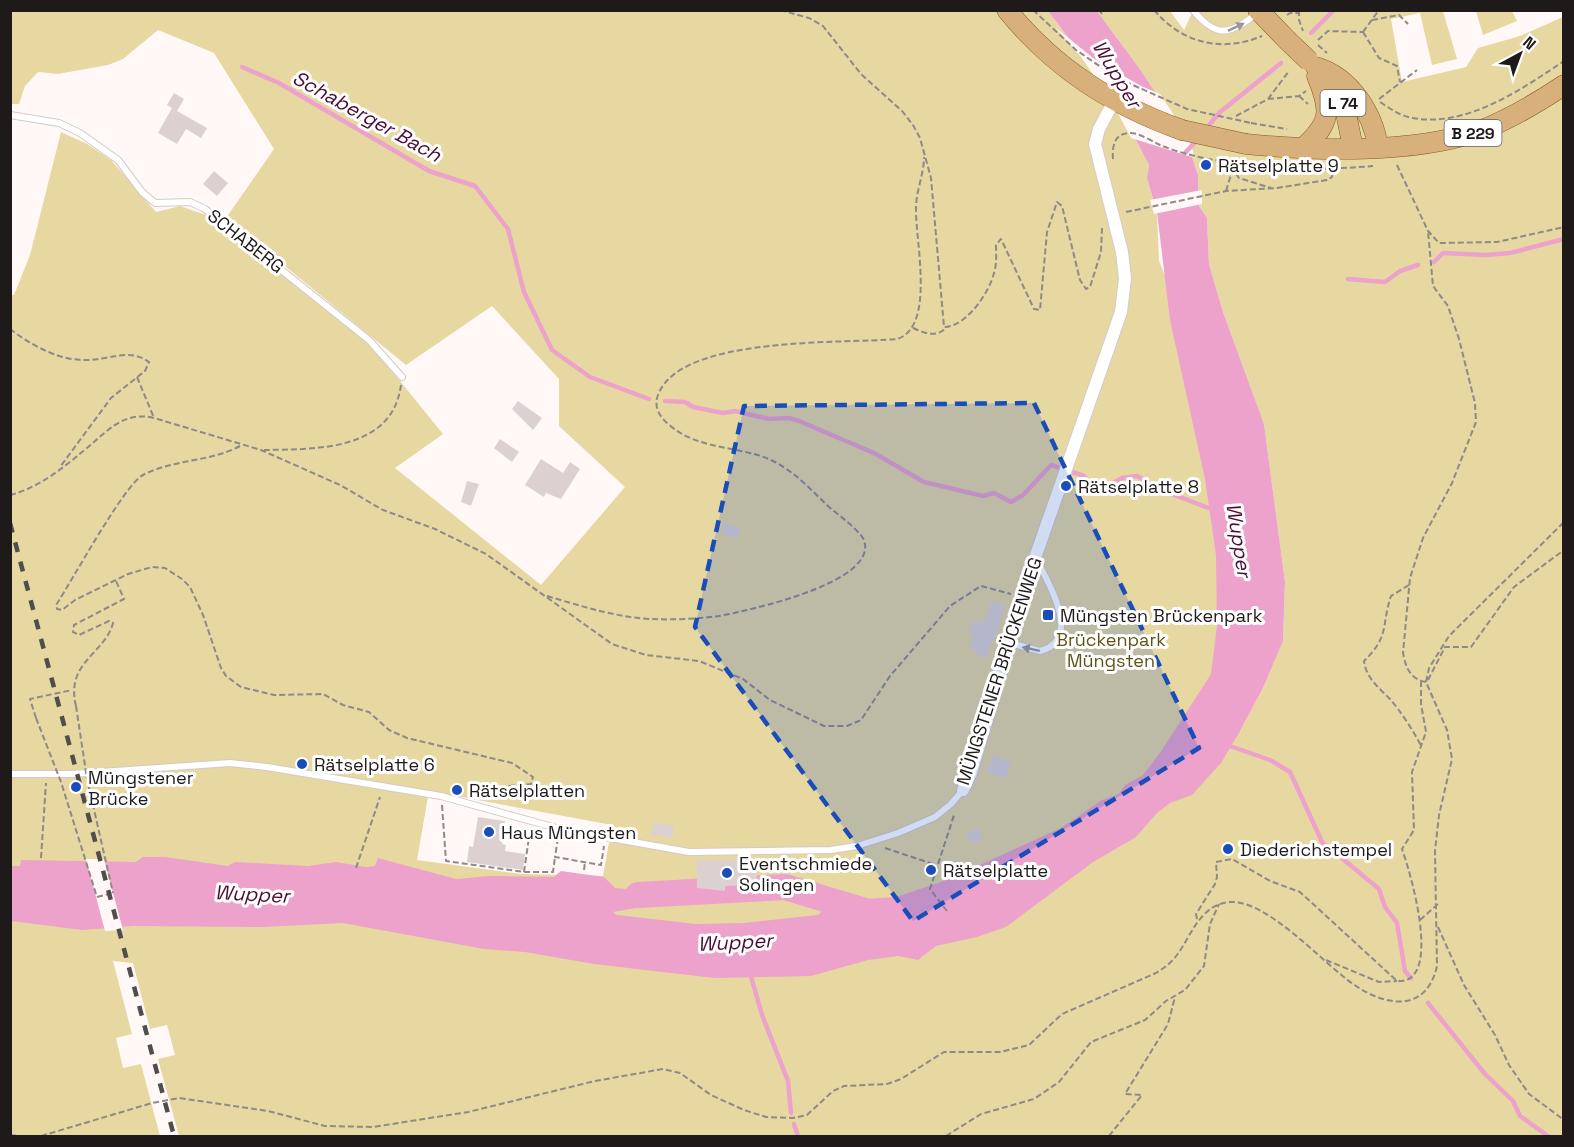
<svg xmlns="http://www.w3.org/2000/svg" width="1574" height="1147" font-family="'Space Grotesk',sans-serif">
<rect width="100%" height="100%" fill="#fff8f6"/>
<path fill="#e6d8a0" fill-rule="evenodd" d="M10,11H1048L1114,98L1149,165L1147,178L1157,212L1159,261L1193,344L1240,731L1263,688L1283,640L1285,582L1264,424L1223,312L1209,264L1207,218L1199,206L1198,175L1186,139L1142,72L1097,11H1170L1184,30L1193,11H1443L1457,59L1432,65L1420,13L1391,19L1402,82L1466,67L1478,48L1520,36L1563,17V1136H179L158,1059L175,1055L167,1025L150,1029L133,963L113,961L132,1034L116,1038L123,1068L141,1064L160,1136H11V295H14L30,255L61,132L87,144L111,160L156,212L180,206L206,215L349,327L379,355L443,434L395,468L541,585L625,487L559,426V379L492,306L406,365L226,218L274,149L214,53L158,30L123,59L108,65L58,74L38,72L25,86L19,104H11ZM429,791L612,825L603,876L522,874L417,860Z
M1476,11H1512L1517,21L1483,35Z"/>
<path fill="#eca2cb" d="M1048,11H1097L1142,72L1186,139L1198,175L1199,206L1207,218L1209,264L1223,312L1264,424L1285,582L1283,641L1263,688L1240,731L1221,763L1192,795L1170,803L1157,813L1136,837L1093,862L1006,927L977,937L936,946L918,960L898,956L868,960L811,976L714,978L594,964L525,952L484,949L343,923L262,927L133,926L82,930L11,921V866H20L21,860L136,862L143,857H165L228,866L235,862L308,866L336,862L366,867L375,866L378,858L456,879L489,876L554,877L561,871L604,877L615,888L673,893L675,901L613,912L617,915L696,924L744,923L818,915L832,901L896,897L947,880L1061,828L1102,800L1119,794L1125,785L1143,775L1162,750L1211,674L1217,626L1216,555L1205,479L1170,320L1157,212L1147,178L1149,165L1114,98Z
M777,878C802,879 815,876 833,895L821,905L774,894Z"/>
<path fill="#fff8f6" d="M1055,27L1093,58L1141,86L1160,94L1189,138L1195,158L1131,138L1111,100L1081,57Z
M1202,190V204L1154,214L1150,200Z
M86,859H104L123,930L105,931Z"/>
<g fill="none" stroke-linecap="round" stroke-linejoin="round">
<path stroke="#eca2cb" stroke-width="4.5" d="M1311,33L1334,10
M242,67L279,83L429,171L475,186L508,229L524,292L552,350L590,377L649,399
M1205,130L1219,113L1281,63
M1185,153L1198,139
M1434,262L1443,253L1486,255L1510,253L1564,239
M1348,279L1385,282L1400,271L1418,265
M665,401L685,402L693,407L723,413L735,411L769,419L789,418L799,421L874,453L924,482L983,496L994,493L1011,502L1023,495L1051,465L1084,476L1093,486L1101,490L1122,478L1137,476L1164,491L1214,510
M1227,745L1270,760L1290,772L1323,844L1336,850L1338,855L1379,889L1385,907L1397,923L1405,971L1411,978
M750,973L762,1015L788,1081L791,1113
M1428,1003L1485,1074L1513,1101L1520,1116L1548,1136
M794,1124L798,1136"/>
<path stroke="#eca2cb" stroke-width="26" d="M638,895L785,887L865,911"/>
</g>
<path fill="#dcd0d1" d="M174,93L184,99L177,111L207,128L201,138L186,129L177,144L158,133L172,108L167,105Z
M214,171L228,183L217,196L203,184Z
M518,401L542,418L533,430L512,409Z
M500,439L519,452L512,462L494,448Z
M541,459L563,473L570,462L580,469L561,499L546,493L544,497L525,485Z
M467,481L479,484L471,506L461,502Z
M725,523L740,528L737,538L722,533Z
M992,601L1005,605L994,641L992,640L986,659L974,652L975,649L969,647L973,635L969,633L972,622L979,624L980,620L985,621Z
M993,755L1011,761L1006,778L987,773Z
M478,817L505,821L502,844L506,845L505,851L525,854L523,870L467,862L469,846L473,847Z
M654,822L674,826L672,838L651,835Z
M978,828L983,839L972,844L966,833Z
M697,860H755L758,885L725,886V891L697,888Z"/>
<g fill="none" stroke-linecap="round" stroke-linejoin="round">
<g stroke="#d4cac7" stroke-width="8">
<path id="service" d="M1193,10C1216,39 1231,35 1257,13
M10,115L59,123L80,133L118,160L142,192L155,203L190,202L205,209L369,340L402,377
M1010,643L1040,651C1083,640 1049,583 1036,559
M10,774H72L230,763L267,767L441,796L560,829L689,852L831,850L857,846L898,833L935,817L951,804L963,790"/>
</g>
<g stroke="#d4cac7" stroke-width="14">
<path id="minor" d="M963,790L971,773L1035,558L1121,312L1125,278L1122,252L1095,144L1099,129L1114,101"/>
</g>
<g stroke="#855920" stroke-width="21">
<path id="primary" d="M1007,10C1054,68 1112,105 1182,130
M1258,10L1287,40
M1316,67C1350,77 1373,113 1378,147
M1329,81L1345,108L1353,148
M1246,144C1316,151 1412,154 1479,131C1509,120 1537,103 1564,85
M1303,148C1332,122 1331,110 1317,76"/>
</g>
<path stroke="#8f8988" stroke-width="2" stroke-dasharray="6 3" stroke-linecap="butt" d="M780,10L809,18L823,26L861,74L902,111L913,125L920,138L931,178L944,327C966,327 989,293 994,273C997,264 996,254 996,245L1001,239L1034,309L1040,310L1047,232L1057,202L1062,206L1080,280L1086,289L1090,287L1101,252L1102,228
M1033,10L1076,50L1117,78
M1099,10L1102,14
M1154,10C1182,43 1221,53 1262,36
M1299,10V20L1303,31
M1287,15L1290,13H1298
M1372,20L1399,15L1408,24
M1363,32L1379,58L1397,66L1400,82
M1363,32L1379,10
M1318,40L1328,31L1363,32
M1318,45L1327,53
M1299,96L1308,104
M1268,99L1299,96L1306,91
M1379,99L1417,70
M1380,102C1391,109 1400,116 1413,118C1466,128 1522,89 1564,61
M1236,116L1268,99L1289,71
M1251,123L1287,129
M1113,159C1112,147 1114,133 1130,133C1140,133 1151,141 1160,145C1172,150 1186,154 1199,157C1257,170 1315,171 1373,166
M1397,165L1428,231L1439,243L1497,242L1564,227
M1231,166L1239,178L1271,188
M1226,191L1233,168
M1126,212L1226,191L1277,188L1327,180L1332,177L1333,164
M913,328C924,333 936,338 946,328
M10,329C31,345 58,360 84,360C106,361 129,347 149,362L145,371L111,398L60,467
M137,377L154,418
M240,446C211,462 173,459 143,475C124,485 72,581 56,605L57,609L62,610L75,600L128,574L152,567L165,568L182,579L190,587L203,615L221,668L226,676L241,687L274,695L323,694L343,705L369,712L389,730L407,738L512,763L533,777L531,784L508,786L481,798
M264,450C314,449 392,452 401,385
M10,495C36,489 62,469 82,452C105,434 122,410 154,418L261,450L340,485L383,510L435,529L486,554L612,644L646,655L699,661L743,679L770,700L824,726H847L861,720L890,676L950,606L981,586L1011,594
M1409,585L1391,596C1381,626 1390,636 1364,661C1366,678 1379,688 1390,699C1399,709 1415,733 1421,746
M547,596C581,606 615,617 650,619C672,620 696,619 719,616C746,611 884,582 863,538C854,526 841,517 829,507C808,487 790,466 761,456C736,448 705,447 682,434C669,426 651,413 658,395C680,335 844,344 897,339C936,327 915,240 916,208C916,191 924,174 924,157
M1428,680L1445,647H1471L1514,587L1564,550
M1426,682C1410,679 1406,668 1403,653L1410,578L1423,538L1452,483L1476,422L1475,403L1459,339L1448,306L1433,286L1428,231
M76,706C65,662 105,654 113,623L109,621L79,635L73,632L74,625L124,599L116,581
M36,718L30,699L72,690
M442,805L446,861L524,872H553L555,857
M558,838L555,857L601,865L604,846
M885,848L936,865
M41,858L46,783
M356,868L380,797
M584,870L585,862
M524,872L530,830
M97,897L113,893
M947,911L930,889L954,815
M1197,919L1196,914L1215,884L1217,877L1216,862L1232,859L1270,881L1300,892L1397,981C1444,985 1410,871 1402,849L1414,830L1412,772L1426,732L1421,704V681
M1420,920L1438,904
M1438,927L1464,985L1495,1035L1509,1065L1529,1094L1564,1120
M1326,960L1379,982L1397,981
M10,1135L17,1136
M41,1136L152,1103L179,1098L268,1111L325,1126L373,1127L468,1112L595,1081L663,1069L680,1073L711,1095L744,1110L766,1117L793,1118L807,1115L833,1091L844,1086L887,1084L901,1079L944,1052H1000L1029,1045L1062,1014L1156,973C1164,968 1171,963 1177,955C1191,936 1200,905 1229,902C1268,899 1324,965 1356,986C1389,1008 1427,1011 1437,966L1435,851L1439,815L1452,759L1447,730L1426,682L1429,668L1449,636L1564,522
M946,1136L981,1114L1034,1099L1059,1082L1091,1042L1145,1020L1166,1001L1185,990L1204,966L1210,924L1219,904
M1109,1136L1142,1095L1125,1094L1168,1024L1175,997"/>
<use href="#service" stroke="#fff" stroke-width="6"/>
<use href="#minor" stroke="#fff" stroke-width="12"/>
<use href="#primary" stroke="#d7b07c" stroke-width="20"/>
<path stroke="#514d4c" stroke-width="4.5" stroke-dasharray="10 10" stroke-linecap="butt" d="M10,523L174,1136"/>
<g stroke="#855920" stroke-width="21" stroke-linecap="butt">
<path id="primary-bridge" d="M1287,40L1309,61
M1182,130L1246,144"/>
</g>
<path stroke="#8f8988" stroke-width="2" stroke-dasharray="6 3" stroke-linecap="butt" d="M1117,78L1187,109L1251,123
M76,706L87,779L113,893
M36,718L61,782L97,897"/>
<use href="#primary-bridge" stroke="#d7b07c" stroke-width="20"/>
</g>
<defs><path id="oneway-solid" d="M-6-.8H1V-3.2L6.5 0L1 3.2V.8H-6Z" transform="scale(1.5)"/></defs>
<g fill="#9a9898">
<use href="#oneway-solid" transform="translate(1236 27) rotate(-25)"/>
<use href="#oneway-solid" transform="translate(1031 649) rotate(-168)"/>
</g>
<path fill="#194dba" fill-opacity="0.2" stroke="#194dba" stroke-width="4.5" stroke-dasharray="12 8" stroke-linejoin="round" d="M1034,403L1199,748L913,921L695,627L744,406Z"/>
<g fill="#194dba" stroke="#fff" stroke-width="2">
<circle cx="1206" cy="165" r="6"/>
<circle cx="1066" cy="486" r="6"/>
<rect x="1042" y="609" width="12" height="12" rx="3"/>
<circle cx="302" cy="764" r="6"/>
<circle cx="76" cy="787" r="6"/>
<circle cx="457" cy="790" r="6"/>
<circle cx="489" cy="832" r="6"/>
<circle cx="1228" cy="849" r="6"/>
<circle cx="931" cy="870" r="6"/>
<circle cx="727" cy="873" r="6"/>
</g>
<g text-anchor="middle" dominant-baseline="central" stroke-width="6" stroke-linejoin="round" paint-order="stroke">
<g fill="#fff" stroke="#625f5e" stroke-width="1.5">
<rect x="1320.5" y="90" width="45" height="26" rx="4.5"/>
<rect x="1444.5" y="120" width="57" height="26" rx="4.5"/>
</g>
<g font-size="16" font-weight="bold" fill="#1e1a19">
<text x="1343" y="103">L 74</text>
<text x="1473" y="133">B 229</text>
</g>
<g font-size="18" fill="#1e1a19" stroke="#fff" text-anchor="start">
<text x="1218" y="165">Rätselplatte 9</text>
<text x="1078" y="486">Rätselplatte 8</text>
<text x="1060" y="615">Müngsten Brückenpark</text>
<text x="314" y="764">Rätselplatte 6</text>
<text x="88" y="777">Müngstener<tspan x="88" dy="21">Brücke</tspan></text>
<text x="469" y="790">Rätselplatten</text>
<text x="501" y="832">Haus Müngsten</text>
<text x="1240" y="849">Diederichstempel</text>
<text x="739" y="863">Eventschmiede<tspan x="739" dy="21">Solingen</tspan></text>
<text x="943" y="870">Rätselplatte</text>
</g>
<g font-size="18" fill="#1e1a19" stroke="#fff">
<text transform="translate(246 241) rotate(38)">SCHABERG</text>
<text transform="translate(999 671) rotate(-72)">MÜNGSTENER BRÜCKENWEG</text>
</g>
<g font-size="18" fill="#615317" stroke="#fff">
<text x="1111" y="639">Brückenpark<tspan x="1111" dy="21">Müngsten</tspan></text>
</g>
<g font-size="20" font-style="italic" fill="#4c0c36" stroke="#fff">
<text transform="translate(1117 74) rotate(59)">Wupper</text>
<text transform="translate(367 116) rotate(29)">Schaberger Bach</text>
<text transform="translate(1239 540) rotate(81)">Wupper</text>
<text transform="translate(252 894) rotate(3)">Wupper</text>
<text transform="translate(735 942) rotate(-3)">Wupper</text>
</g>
</g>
<rect width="1574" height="1147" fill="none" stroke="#1e1a19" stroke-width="24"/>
<g transform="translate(1520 54) rotate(41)" stroke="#ffffff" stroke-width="4.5" paint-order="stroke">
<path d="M0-4.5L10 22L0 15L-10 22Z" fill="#1e1a19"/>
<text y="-9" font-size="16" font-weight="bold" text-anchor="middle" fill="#1e1a19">N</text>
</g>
</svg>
